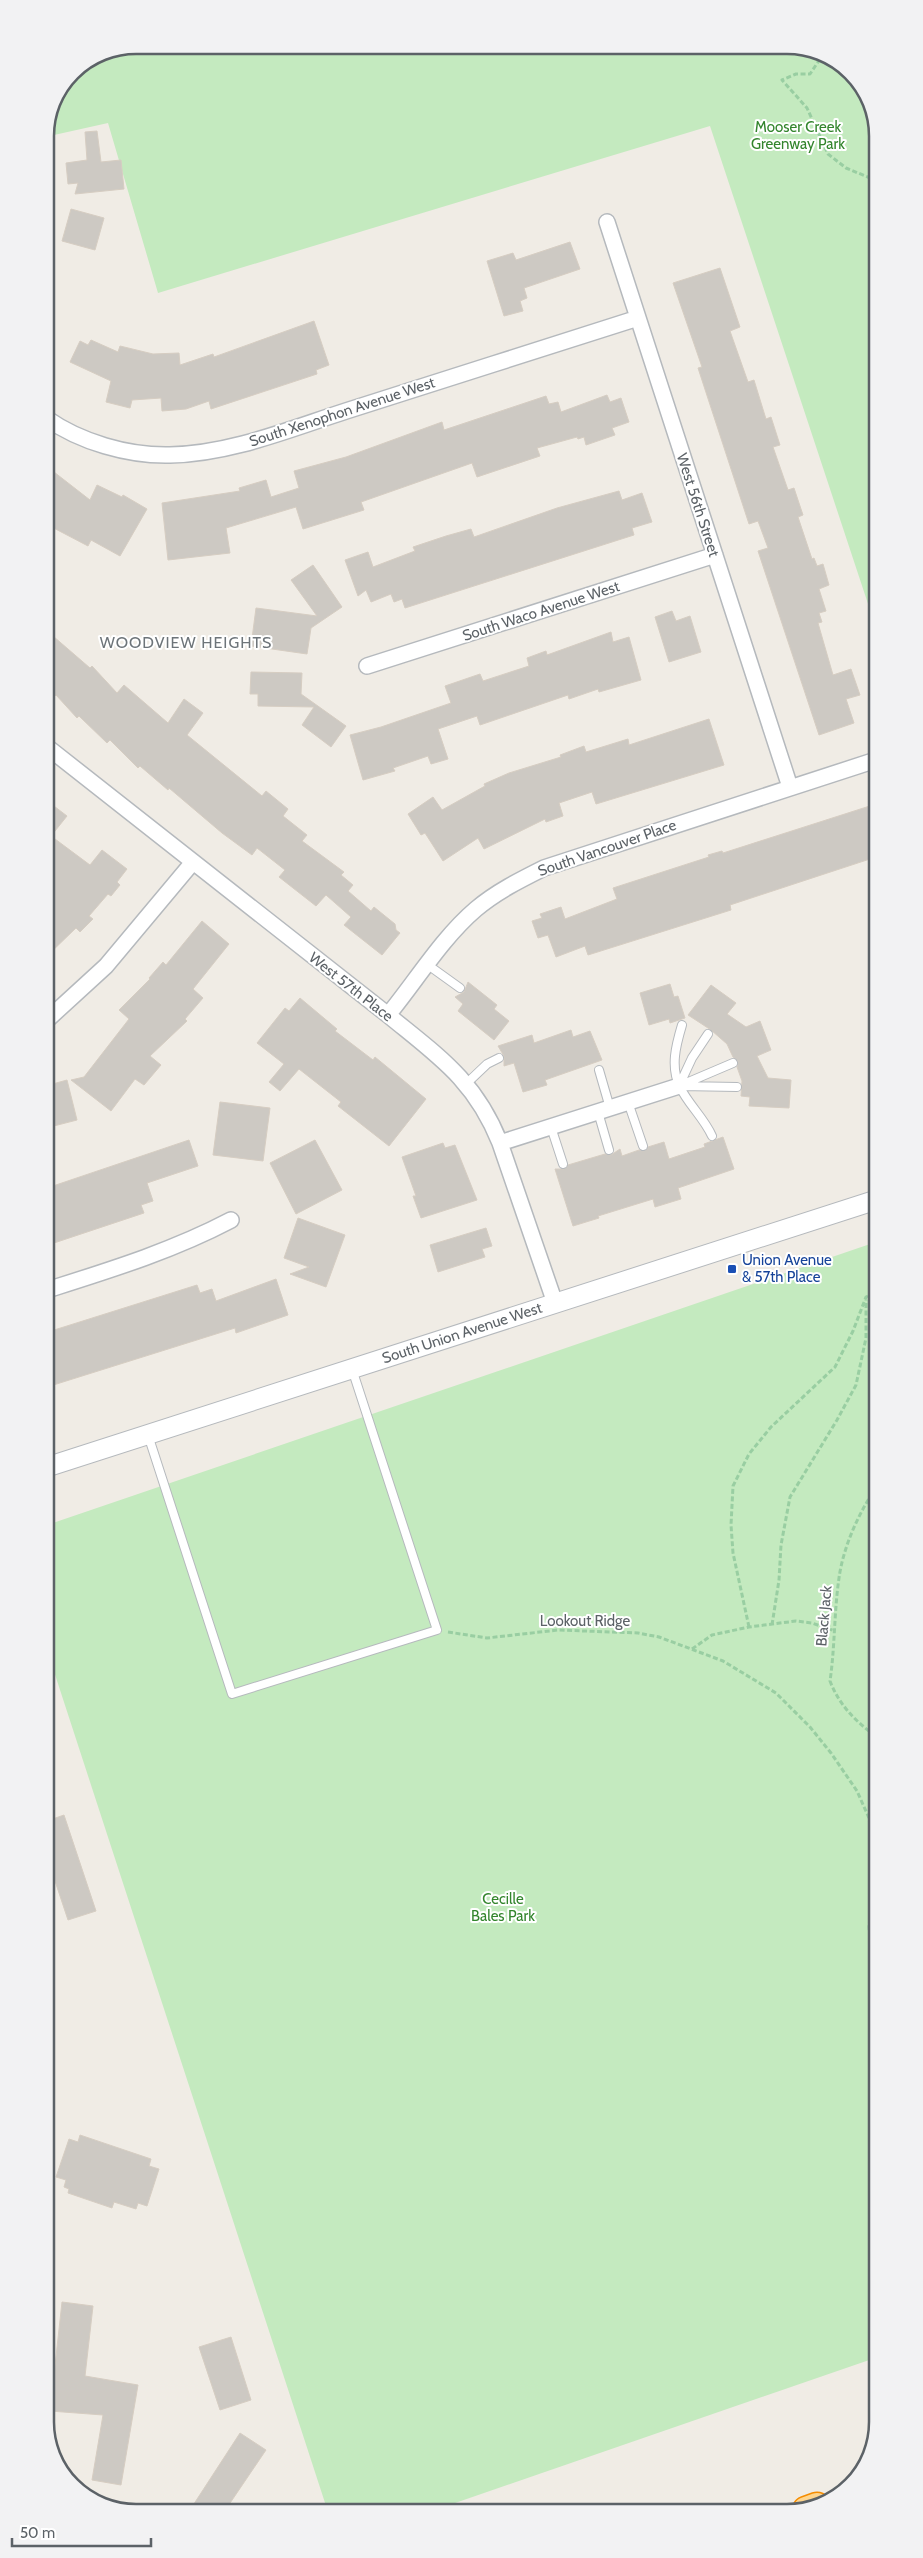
<svg xmlns="http://www.w3.org/2000/svg" width="923" height="2558" font-family="Cabin,sans-serif">
<rect width="100%" height="100%" fill="#f0ece5"/>
<path fill="#c4eabf" d="M135,45H794L843,64L875,112L876,628L710,126L158,293L108,123L45,137V130L72,71L101,52Z
M876,1242L878,2357L432,2511L328,2512L47,1650V1525Z"/>
<path fill="#cdc9c3" stroke="#d6cdc2" d="M97,131L101,162L121,160L124,189L75,194L78,183L68,184L66,163L87,160L85,132Z
M71,209L104,218L95,250L62,241Z
M570,242L580,269L524,288L527,298L520,301L523,311L504,316L487,261L513,253L516,260Z
M720,268L740,327L730,331L748,382L754,380L766,419L771,417L780,445L773,447L788,490L794,488L803,515L798,517L812,559L814,558L817,566L823,564L829,585L819,589L826,611L819,613L822,622L818,623L833,675L851,669L860,695L846,699L854,723L819,735L758,551L768,548L758,521L749,524L698,368L702,367L673,283Z
M314,321L329,365L316,370L317,374L211,409L209,401L186,409L162,411L161,398L132,400L130,408L106,402L111,381L70,362L80,341L88,345L91,340L118,352L120,346L153,354L179,353L180,365L213,354L214,357Z
M607,395L610,402L621,398L629,422L612,428L615,435L586,445L584,437L578,439L577,437L537,448L540,456L477,477L472,463L361,502L364,510L303,529L296,507L226,528L230,553L168,560L162,503L240,491L239,488L266,480L271,497L299,488L294,471L346,457L442,422L444,430L546,396L549,404L558,402L561,412Z
M54,472L90,500L97,485L122,497L123,495L147,509L120,556L91,540L88,546L46,524V482Z
M619,491L622,500L642,493L652,522L632,528L634,535L405,608L402,599L394,602L391,594L371,602L366,590L358,596L345,560L368,552L373,567L415,551L413,547L446,536L471,529L474,537L557,508Z
M313,565L342,607L311,628L307,654L251,646L256,608L317,616L291,580Z
M672,611L676,621L690,616L701,652L669,662L655,617Z
M46,630L90,668L92,666L117,693L124,685L168,723L184,699L203,713L187,735L262,796L266,791L288,809L283,816L307,835L302,841L344,872L341,875L353,885L348,891L371,911L374,907L395,924L396,930L400,933L382,955L344,925L351,917L326,895L316,906L279,877L285,870L257,848L252,855L222,833L169,788L168,790L140,766L138,768L110,740L107,743L79,716L77,718L56,695L54,697L46,690Z
M611,632L613,642L629,637L641,680L599,692L598,689L569,699L568,695L480,725L477,716L438,729L448,759L431,764L428,756L393,768L395,771L363,780L350,735L381,727L451,703L445,686L480,674L483,681L529,666L527,658L546,651L547,655Z
M251,672L302,673L301,694L346,726L331,747L302,725L314,707L258,706V694H250Z
M709,719L724,765L596,804L592,792L559,803L563,816L546,822L545,819L484,849L478,838L443,861L425,833L421,835L408,814L433,797L442,810L485,786L484,784L509,773L561,757L560,755L584,746L586,752L628,739L629,745Z
M46,800L67,816L51,836L90,865L102,850L127,869L117,882L120,885L111,896L108,894L89,916L93,919L80,932L76,928L46,957Z
M876,804V857L730,905L731,910L588,955L585,946L556,957L548,935L538,938L532,921L542,918L540,914L561,907L565,919L617,899L613,888L709,857L708,855L722,851L723,853Z
M202,921L229,944L193,989L203,998L185,1019L187,1021L150,1056L161,1065L144,1085L135,1079L111,1111L71,1080L84,1077L129,1019L119,1010L150,979L149,978L163,962L166,965Z
M468,982L497,1005L494,1009L509,1021L494,1040L458,1011L463,1004L455,997L464,992Z
M670,984L674,997L678,996L685,1018L670,1023L669,1019L649,1025L640,993Z
M711,985L736,1003L727,1014L746,1027L760,1021L771,1050L757,1056L768,1078L791,1080L789,1108L749,1106L750,1097L741,1096L742,1081L737,1067L738,1061L733,1057L727,1044L711,1030L688,1015Z
M300,998L337,1029L335,1031L373,1060L375,1057L426,1099L389,1146L338,1106L341,1102L299,1069L280,1091L269,1082L284,1064L257,1043L285,1008L289,1011Z
M571,1030L573,1037L590,1031L602,1060L545,1080L547,1085L523,1092L514,1063L504,1066V1056L498,1046L532,1035L534,1043Z
M67,1080L77,1120L46,1128V1095L52,1094L49,1085Z
M220,1102L270,1108L263,1161L213,1155Z
M723,1137L734,1169L678,1188L681,1199L655,1207L653,1199L598,1216L599,1218L573,1226L555,1169H564L568,1165L605,1154L611,1155L620,1149L622,1156L639,1150L644,1151L648,1147L664,1142L669,1159L705,1147L704,1144Z
M189,1140L198,1166L147,1183L153,1201L141,1205L144,1213L54,1243L47,1221V1188Z
M315,1140L342,1190L296,1214L270,1163Z
M443,1143L445,1148L455,1145L477,1200L421,1218L413,1196H416L402,1157Z
M298,1218L345,1235L326,1287L290,1274L309,1267L284,1258Z
M486,1228L492,1246L482,1249L485,1257L438,1272L430,1245Z
M276,1279L288,1315L236,1333L235,1328L47,1387V1346L55,1344L51,1331L197,1285L200,1293L212,1289L216,1301Z
M64,1815L96,1911L68,1920L47,1857V1821Z
M80,2135L151,2159L149,2166L159,2169L147,2206L138,2203L136,2209L114,2202L112,2208L68,2193L69,2189L64,2187L66,2180L56,2177L69,2139L78,2142Z
M62,2302L93,2306L85,2376L138,2385L121,2485L92,2480L103,2415L50,2411Z
M231,2337L251,2400L220,2410L199,2347Z
M240,2433L266,2450L224,2512L188,2513Z"/>
<g fill="none" stroke-linecap="round" stroke-linejoin="round">
<g stroke="#b5b9bd" stroke-width="10">
<path id="service" d="M428,965L460,988
M682,1025C676,1045 670,1067 680,1087C688,1104 704,1118 712,1136
M599,1070L610,1108
M467,1083L487,1064L499,1058
M679,1086L692,1058L708,1034
M679,1086L733,1063
M681,1086L737,1087
M628,1102L643,1146
M598,1112L609,1150
M551,1127L563,1164
M148,1435L232,1694L437,1630L352,1369"/>
</g>
<g stroke="#b5b9bd" stroke-width="18">
<path id="minor" d="M607,222L790,787
M46,418C80,442 128,456 170,455C230,454 290,429 346,411C443,380 541,349 638,318
M367,666L715,555
M46,746L388,1015C438,1056 475,1080 500,1143L555,1303
M388,1015C416,981 442,938 476,909C496,892 520,880 544,868L876,760
M47,1020L106,966L193,862
M500,1143L679,1086
M47,1290C110,1270 172,1251 231,1220"/>
</g>
<g stroke="#b5b9bd" stroke-width="21">
<path id="tertiary" d="M47,1467L876,1200"/>
</g>
<g stroke="#f58c00" stroke-width="29">
<path id="motorway" d="M806,2510L817,2506"/>
</g>
<path stroke="#99cea2" stroke-width="3" stroke-dasharray="5 2.5" stroke-linecap="butt" d="M775,45L820,59L849,73
M820,59L810,74H796L782,80L807,108L828,154L846,168L875,180
M877,1487C859,1511 843,1548 839,1578C834,1612 835,1647 830,1681C839,1705 856,1722 877,1737
M772,1625L779,1580L781,1545L790,1497L837,1420L856,1385L866,1338V1300
M749,1627L733,1553L731,1525L733,1486L749,1454L771,1427L835,1367L853,1331L866,1297L876,1292
M448,1632L487,1638L558,1630L638,1633L659,1637L723,1661L776,1693L810,1727L831,1753L857,1791L869,1818L875,1863L869,1927L877,2023
M692,1649L712,1635L749,1627L796,1621L812,1623L835,1631"/>
<use href="#service" stroke="#fff" stroke-width="8"/>
<use href="#minor" stroke="#fff" stroke-width="15"/>
<use href="#tertiary" stroke="#fff" stroke-width="19"/>
<use href="#motorway" stroke="#ffd58d" stroke-width="26"/>
</g>
<rect fill="#1a4fb4" stroke="#fff" stroke-width="2" x="727" y="1264" width="10" height="10" rx="2.5"/>
<g text-anchor="middle" dominant-baseline="central" stroke-width="4" stroke-linejoin="round" paint-order="stroke">
<g font-size="15" fill="#33852d" stroke="#fff">
<text x="798" y="127">Mooser Creek<tspan x="798" dy="17">Greenway Park</tspan></text>
<text x="503" y="1899">Cecille<tspan x="503" dy="17">Bales Park</tspan></text>
</g>
<g font-size="15" fill="#5c6267" stroke="#fff">
<text transform="translate(342 412) rotate(-18)">South Xenophon Avenue West</text>
<text transform="translate(698 505) rotate(72)">West 56th Street</text>
<text transform="translate(541 611) rotate(-18)">South Waco Avenue West</text>
<text transform="translate(607 848) rotate(-19)">South Vancouver Place</text>
<text transform="translate(351 987) rotate(38)">West 57th Place</text>
<text transform="translate(462 1333) rotate(-18)">South Union Avenue West</text>
<text transform="translate(824 1616) rotate(-85)">Black Jack</text>
<text x="585" y="1621">Lookout Ridge</text>
</g>
<g font-size="15" fill="#164399" stroke="#fff" text-anchor="start">
<text x="742" y="1260">Union Avenue<tspan x="742" dy="17">&amp; 57th Place</tspan></text>
</g>
<g font-size="16" letter-spacing="1" fill="#6d7479" stroke="#fff">
<text x="186" y="642">WOODVIEW HEIGHTS</text>
</g>
</g>
<path d="M0 0H923V2558H0ZM136 54H787A82 82 0 0 1 869 136V2422A82 82 0 0 1 787 2504H136A82 82 0 0 1 54 2422V136A82 82 0 0 1 136 54Z" fill="#f2f2f3" fill-rule="evenodd"/>
<path fill="none" stroke="#5c6267" stroke-width="2.5" d="M136 54H787A82 82 0 0 1 869 136V2422A82 82 0 0 1 787 2504H136A82 82 0 0 1 54 2422V136A82 82 0 0 1 136 54Z"/>
<path d="M12 2538v8h139v-8" fill="none" stroke="#5c6267" stroke-width="2.5"/>
<text x="20" y="2538" font-size="15" fill="#5c6267" stroke="#ffffff" stroke-width="4" paint-order="stroke">50 m</text>
</svg>
